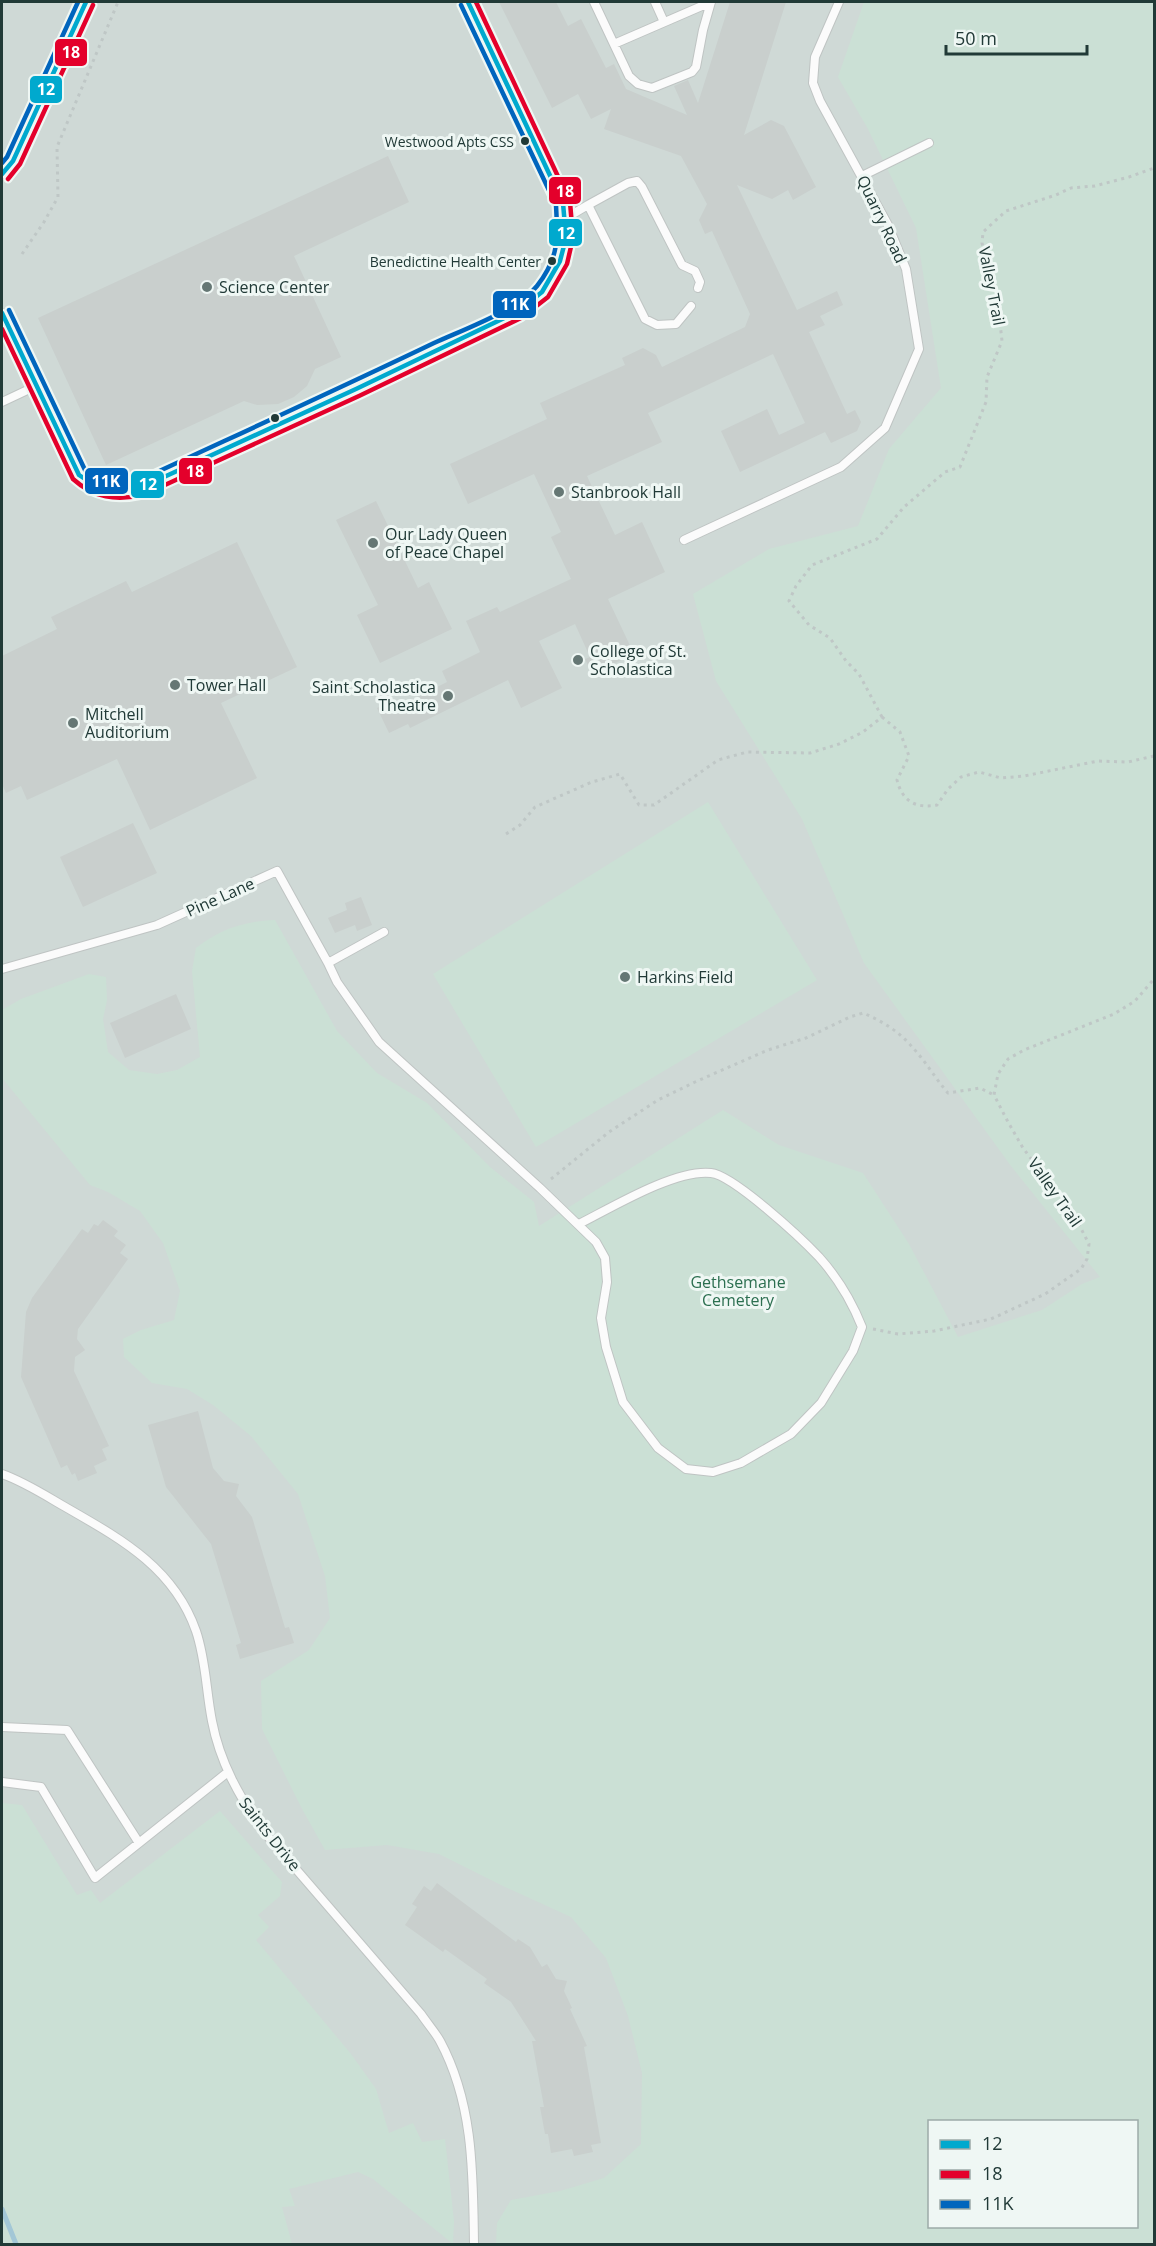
<svg xmlns="http://www.w3.org/2000/svg" width="1156" height="2246" font-family="'Open Sans',sans-serif">
<rect width="100%" height="100%" fill="#e2e7e6"/>
<path fill="#cfd9d6" d="M2,2H1154V1318L435,1796L930,2226L961,2244H2Z"/>
<path fill="#cbe0d5" fill-rule="evenodd" d="M864,2H1154V2244H496L497,2223L511,2200L560,2191L604,2178L641,2144L642,2073L628,2016L606,1958L571,1917L505,1887L439,1854L387,1845L325,1850L301,1807L262,1729L261,1681L309,1650L330,1618L325,1576L298,1494L251,1436L213,1405L187,1389L152,1383L124,1357L123,1339L141,1330L174,1320L180,1291L163,1243L140,1211L108,1192L90,1185L2,1078V1010L21,999L89,974L106,977L107,1000L103,1019L108,1052L129,1070L157,1074L177,1070L200,1057L192,971L196,948C220,929 245,921 275,920L337,1031L377,1073L427,1103L490,1167L534,1202L539,1226L723,1110L779,1145L863,1173L909,1244L958,1337L1042,1310L1082,1284L1100,1277L1011,1166L864,963L802,819L716,681L693,594L769,549L858,526L889,449L941,388L916,228L868,129L838,77ZM930,2122H1136V2226H930Z
M708,802L817,980L536,1147L433,974Z
M2,1803L22,1805L77,1895L91,1890L100,1903L220,1811L282,1882L280,1896L258,1915L269,1927L256,1940L351,2054L376,2089L389,2133L413,2123L422,2142L445,2139L454,2221L453,2244L373,2179L358,2172L289,2189L295,2206L282,2207L292,2244H2Z"/>
<g fill="none" stroke-linecap="round" stroke-linejoin="round">
<path stroke="#a3c7d6" stroke-width="5" d="M2,2209L16,2244"/>
</g>
<path fill="#c9cfcd" d="M499,2H556L568,26L581,19L606,68L614,64L626,89L687,115L674,86L688,80L698,103L730,2H786L744,135L771,120L784,126L816,187L793,200L788,190L772,199L737,185L797,310L837,291L843,305L820,316L825,325L809,332L847,414L855,410L861,422L857,431L831,443L825,432L740,472L721,431L767,409L779,435L805,423L773,354L648,413L662,442L587,476L615,535L642,522L665,572L608,599L634,654L592,674L585,659L590,657L575,624L539,641L562,688L521,708L508,680L410,728L408,724L389,733L377,708L395,700L405,703L447,682L442,671L480,652L466,621L497,607L500,612L571,579L551,537L561,532L534,474L468,504L450,464L547,419L540,403L625,365L622,358L643,348L656,355L662,367L745,327L750,314L712,231L705,234L699,220L707,204L681,156L604,129L611,109L591,119L578,94L552,108Z
M388,156L409,202L294,256L341,357L315,369L307,386L294,397L278,404L257,405L244,401L106,465L38,318Z
M376,501L418,588L429,582L452,629L380,663L357,615L378,605L336,520Z
M237,542L297,667L221,703L257,778L150,830L117,759L27,800L21,786L6,793L2,784V656L57,629L51,617L126,581L132,592Z
M133,823L157,873L83,907L60,857Z
M361,897L372,925L357,931L355,925L335,933L328,918L347,910L345,903Z
M176,994L191,1029L125,1058L110,1023Z
M103,1220L118,1231L114,1236L126,1245L120,1253L128,1259L78,1329L77,1339L85,1350L75,1357L74,1371L109,1446L102,1449L107,1460L94,1466L97,1473L78,1481L75,1473L72,1475L67,1465L61,1468L21,1377L26,1312L32,1298L82,1229L88,1233L94,1224L98,1226Z
M198,1411L213,1468L224,1481L239,1484L236,1496L252,1517L285,1628L289,1627L294,1643L240,1659L236,1645L241,1643L211,1544L166,1487L148,1425Z
M437,1883L516,1942L518,1939L530,1947L542,1967L547,1964L556,1979L567,1981L564,1991L572,2008L570,2009L587,2046L584,2047L601,2143L591,2145L593,2152L574,2156L572,2149L551,2153L548,2134H545L540,2107H544L532,2041H536L511,2002L484,1983L487,1979L445,1949L443,1952L405,1925L417,1907L412,1904L424,1886L431,1891Z"/>
<g fill="none" stroke-linecap="round" stroke-linejoin="round">
<g stroke="#bfc4c3" stroke-width="10">
<path id="lane" d="M594,2L629,76L638,84L652,88L692,72L696,67L703,30L711,2
M655,2L664,22
M614,44L711,2
M2,174L13,161L37,111L86,2
M862,176L929,143
M588,205L628,183L637,181L642,187L682,265L695,271L700,282L698,288
M566,218L588,205L645,319L657,325L676,324L691,306
M2,313L79,475C103,493 112,494 140,488L356,389L517,312L542,292L560,261L566,238L563,203L468,2
M2,402L36,386
M684,540L841,467L885,428L919,349L906,269L888,225L820,101L813,83L815,57L839,2
M328,963L337,982L379,1042L540,1188L596,1242L605,1258L607,1282L601,1318L606,1347L623,1402L658,1448L686,1469L713,1472L741,1463L791,1434L821,1403L853,1351L862,1327C852,1302 837,1277 819,1257C801,1238 733,1175 711,1173C675,1169 611,1208 579,1224
M2,969L157,925L277,871L328,963L384,932
M2,1474C25,1482 46,1496 67,1508C121,1539 174,1568 196,1631C206,1660 206,1691 212,1721C220,1763 240,1798 264,1832L421,2014C427,2023 435,2032 440,2041C474,2104 473,2175 474,2244
M2,1727L67,1730L139,1843
M2,1782L41,1787L95,1878L228,1772"/>
</g>
<path stroke="#bfc7c6" stroke-width="3" stroke-dasharray="3 4.5" stroke-linecap="butt" d="M22,254L44,222L58,197L57,147L118,2
M882,717L859,674L846,661L830,638L809,625L789,601L796,586L812,565L877,539L904,507L945,472L960,467L986,402L987,377L1002,341L997,295L982,243L983,232L1006,211L1056,195L1071,188L1095,186L1129,177L1154,168
M882,717L900,732L909,756L897,780C902,801 916,809 937,805L948,789L961,777L979,772L1001,778L1024,776L1098,761L1128,762L1154,756
M506,834L520,825L535,807L592,782L620,774L639,805H654L718,760L747,752L810,753L839,744L863,732L882,717
M551,1179L609,1132L658,1100L695,1082L768,1050L806,1038L850,1017L863,1013C882,1021 900,1032 913,1048C926,1062 935,1078 948,1093L980,1088L994,1095
M873,1329L898,1334L934,1331L991,1319L1045,1294L1081,1269L1087,1259L1089,1244L1075,1217L1023,1148L1008,1122L994,1095L998,1074L1008,1059L1024,1050L1114,1014L1135,1001L1154,979"/>
<use href="#lane" stroke="#fbfbfb" stroke-width="8"/>
<g stroke="#eff7f4" stroke-width="9">
<path id="bus-1" d="M2,174L13,161L86,2
M2,313L79,475C100,490 115,493 140,488L356,389L517,312L542,292L560,261L566,238L563,203L468,2"/>
</g>
<g stroke="#eff7f4" stroke-width="9">
<path id="bus-2" d="M8,179L20,164L93,5
M2,329L73,479C94,498 116,501 143,495L359,396L521,318L548,297L567,264L573,238L570,202L476,2"/>
</g>
<g stroke="#eff7f4" stroke-width="9">
<path id="bus-3" d="M2,163L7,157L78,2
M9,310L85,470C103,483 116,485 138,481C237,435 336,390 434,343C462,330 518,310 537,286C559,258 558,238 556,205L461,5"/>
</g>
<use href="#bus-1" stroke="#00a9ce" stroke-width="4.5"/>
<use href="#bus-2" stroke="#e4002b" stroke-width="4.5"/>
<use href="#bus-3" stroke="#0065bd" stroke-width="4.5"/>
</g>
<g fill="#213a37" stroke="#eff7f4" stroke-width="2">
<circle cx="525" cy="141" r="5"/>
<circle cx="552" cy="261" r="5"/>
<circle cx="275" cy="418" r="5"/>
</g>
<g fill="#657774" stroke="#eff7f4" stroke-width="2">
<circle cx="207" cy="287" r="6"/>
<circle cx="559" cy="492" r="6"/>
<circle cx="373" cy="543" r="6"/>
<circle cx="578" cy="660" r="6"/>
<circle cx="175" cy="685" r="6"/>
<circle cx="448" cy="696" r="6"/>
<circle cx="73" cy="723" r="6"/>
<circle cx="625" cy="977" r="6"/>
</g>
<g text-anchor="middle" dominant-baseline="central" stroke-width="6" stroke-linejoin="round" paint-order="stroke">
<g font-size="14" fill="#213a37" stroke="#eff7f4" text-anchor="end">
<text x="514" y="141">Westwood Apts CSS</text>
<text x="541" y="261">Benedictine Health Center</text>
</g>
<g font-size="16" fill="#213a37" stroke="#eff7f4">
<text transform="translate(882 219) rotate(65)">Quarry Road</text>
<text transform="translate(992 286) rotate(79)">Valley Trail</text>
<text transform="translate(220 897) rotate(-24)">Pine Lane</text>
<text transform="translate(1055 1192) rotate(55)">Valley Trail</text>
<text transform="translate(270 1834) rotate(52)">Saints Drive</text>
</g>
<g font-size="16" fill="#213a37" stroke="#eff7f4" text-anchor="start">
<text x="219" y="287">Science Center</text>
<text x="571" y="492">Stanbrook Hall</text>
<text x="385" y="534">Our Lady Queen<tspan x="385" dy="18">of Peace Chapel</tspan></text>
<text x="590" y="651">College of St.<tspan x="590" dy="18">Scholastica</tspan></text>
<text x="187" y="685">Tower Hall</text>
<text x="436" y="687" text-anchor="end">Saint Scholastica<tspan x="436" dy="18">Theatre</tspan></text>
<text x="85" y="714">Mitchell<tspan x="85" dy="18">Auditorium</tspan></text>
<text x="637" y="977">Harkins Field</text>
</g>
<g font-size="16" fill="#2c6f50" stroke="#eff7f4">
<text x="738" y="1282">Gethsemane<tspan x="738" dy="18">Cemetery</tspan></text>
</g>
</g>
<g stroke="#eff7f4" stroke-width="2">
<rect x="54" y="38" width="34" height="29" rx="6" fill="#e4002b"/>
<rect x="29" y="75" width="34" height="29" rx="6" fill="#00a9ce"/>
<rect x="548" y="176" width="34" height="29" rx="6" fill="#e4002b"/>
<rect x="548" y="218" width="35" height="29" rx="6" fill="#00a9ce"/>
<rect x="492" y="290" width="45" height="29" rx="6" fill="#0065bd"/>
<rect x="178" y="457" width="35" height="28" rx="6" fill="#e4002b"/>
<rect x="84" y="467" width="45" height="28" rx="6" fill="#0065bd"/>
<rect x="130" y="470" width="35" height="29" rx="6" fill="#00a9ce"/>
</g>
<g font-size="16" text-anchor="middle" font-weight="bold" fill="#fff">
<text x="71" y="58">18</text>
<text x="46" y="95">12</text>
<text x="565" y="197">18</text>
<text x="566" y="239">12</text>
<text x="515" y="310">11K</text>
<text x="195" y="477">18</text>
<text x="106" y="487">11K</text>
<text x="148" y="490">12</text>
</g>
<rect width="1156" height="2246" fill="none" stroke="#213a37" stroke-width="6"/>
<rect x="928" y="2120" width="210" height="108" fill="#eff7f4" stroke="#9daba8" stroke-width="1.5"/>
<rect x="940" y="2140" width="30" height="9" fill="#00a9ce" stroke="#9daba8" stroke-width="1.5"/>
<text x="982" y="2150" font-size="18" fill="#213a37">12</text>
<rect x="940" y="2170" width="30" height="9" fill="#e4002b" stroke="#9daba8" stroke-width="1.5"/>
<text x="982" y="2180" font-size="18" fill="#213a37">18</text>
<rect x="940" y="2200" width="30" height="9" fill="#0065bd" stroke="#9daba8" stroke-width="1.5"/>
<text x="982" y="2210" font-size="18" fill="#213a37">11K</text>
<path d="M946 45v9h141v-9" fill="none" stroke="#213a37" stroke-width="3"/>
<text x="955" y="45" font-size="18" fill="#213a37" stroke="#eff7f4" stroke-width="4.5" paint-order="stroke">50 m</text>
</svg>
